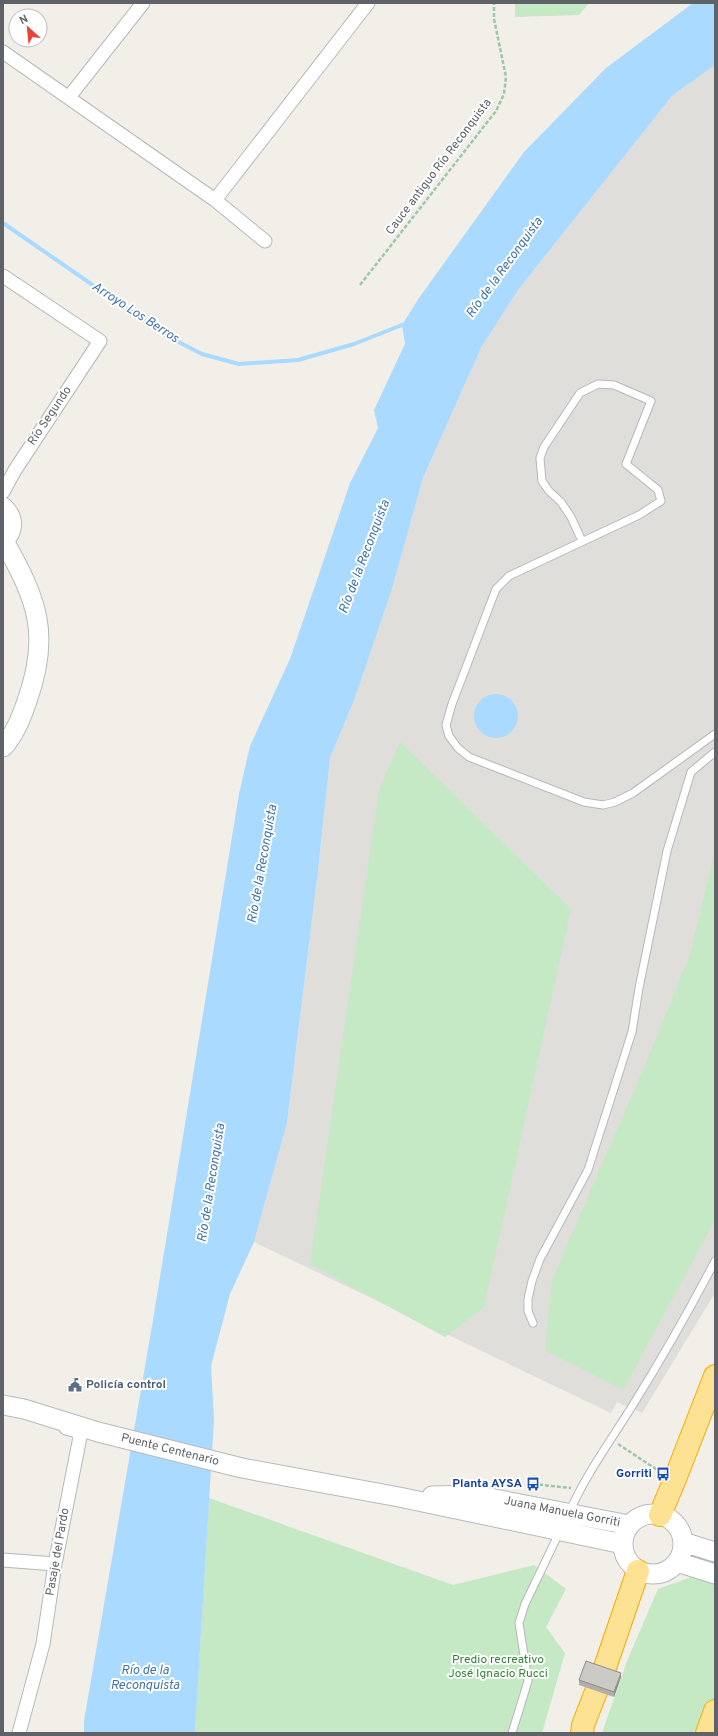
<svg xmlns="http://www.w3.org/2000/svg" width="718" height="1736" font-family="Overpass,sans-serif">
<rect width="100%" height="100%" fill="#f1efe8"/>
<path fill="#e0deda" d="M715,65V1293L642,1413L617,1402L611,1413L254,1242L287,1123L318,871L330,758L355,698L392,589L423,478L481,348L518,290L672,96Z"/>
<path fill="#c5e8c5" d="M515,3H589L579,15L515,17Z
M400,742L571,909L484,1307L445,1337L310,1264L379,790Z
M715,851V1220L623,1390L545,1350L552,1280L645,1065L690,955Z
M209,1498L453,1585L534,1565L566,1589L546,1627L565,1653L542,1733H195Z
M691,1577L715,1584V1733H602L627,1661L658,1589Z"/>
<path fill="#aadaff" d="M693,3H715V65L672,96L518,290L481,348L423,478L392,589L355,698L330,758L318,871L287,1123L254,1242L230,1294L211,1366L214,1419L195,1733H84V1721L153,1320L239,794L250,746L290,659L350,483L378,428L374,410L405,344L402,325L419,298L524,152L606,68Z
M474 716a22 22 0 1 1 44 0a22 22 0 1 1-44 0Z"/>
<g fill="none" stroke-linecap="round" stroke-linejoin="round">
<path stroke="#aadaff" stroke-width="4" d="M3,223L165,335L202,354L239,364L298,360L354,344L402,325L408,324"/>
<g stroke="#b5b8bc" stroke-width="9">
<path id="lane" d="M582,541L571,517L561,502L549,491L542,481L540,458L544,447L580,393L598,384L614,385L651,401L626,464L658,490L661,501L639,515L509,576L496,589L452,704L446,725L449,736L458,748L469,757L584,802L603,805L615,802L633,793L715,734
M533,1323L528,1311V1299L532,1281L540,1259L588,1170L632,1032L639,988L667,851L691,772L715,752
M569,1513C585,1476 609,1443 631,1408C661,1360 689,1311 715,1261
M512,1733L528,1681L519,1623L525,1604L560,1531"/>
</g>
<g stroke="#b5b8bc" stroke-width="15">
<path id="street" d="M3,52L215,200L265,241
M69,97L143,3
M215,200L368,3
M3,276L100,341L15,470L3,492
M3,1560L55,1564
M19,1733L43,1644L55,1564L80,1437L77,1431L66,1428"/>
</g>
<g stroke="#b6babf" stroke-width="21">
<path id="secondary" d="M3,507C14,517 15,531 3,541
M3,747C15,735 22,716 27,701C51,634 37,600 4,541
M3,1405L24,1409L98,1432L242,1468L399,1497L623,1544
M432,1496L474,1495L629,1525
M623 1544a30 30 0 1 1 60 0a30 30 0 1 1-60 0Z
M683,1542L715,1552
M677,1562L715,1574"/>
</g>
<g stroke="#f9ab00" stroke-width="24">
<path id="highway" d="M660,1515L675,1479L715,1376
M582,1733L583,1725L601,1679L638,1571
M707,1733L715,1711"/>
</g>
<path stroke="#9cc7a9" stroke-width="2.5" stroke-dasharray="4 2" stroke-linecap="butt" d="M360,285L496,111L504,94L506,77L494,19V3
M618,1444L659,1471
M533,1484L571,1488"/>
<use href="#lane" stroke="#fff" stroke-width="7"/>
<use href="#street" stroke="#fff" stroke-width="13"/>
<use href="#secondary" stroke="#fff" stroke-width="19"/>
<use href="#highway" stroke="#fde293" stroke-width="22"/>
</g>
<path fill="#afaea9" d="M621,1677L614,1697L579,1685V1680Z"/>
<path fill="#8f8d8a" d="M621,1673V1677L614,1697V1692Z"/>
<path fill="#cccac5" stroke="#8f8d8a" d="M586,1661L621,1673L614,1692L579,1680Z"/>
<defs>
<g id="civic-bare" transform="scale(1.08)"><path d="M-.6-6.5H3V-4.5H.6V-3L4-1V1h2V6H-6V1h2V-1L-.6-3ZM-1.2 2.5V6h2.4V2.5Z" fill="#5c6f8a" stroke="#fff" stroke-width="2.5" paint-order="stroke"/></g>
<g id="bus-bare" transform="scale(1.08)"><path d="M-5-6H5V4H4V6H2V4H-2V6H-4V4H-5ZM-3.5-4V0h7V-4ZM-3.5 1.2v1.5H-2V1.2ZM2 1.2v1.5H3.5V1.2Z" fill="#1a4fb4" stroke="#fff" stroke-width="2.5" paint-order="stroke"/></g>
</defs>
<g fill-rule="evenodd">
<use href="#civic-bare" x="75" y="1385"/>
<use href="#bus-bare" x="663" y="1474"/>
<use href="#bus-bare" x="533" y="1484"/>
</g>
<g text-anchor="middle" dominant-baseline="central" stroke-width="4" stroke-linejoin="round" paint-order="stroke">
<g font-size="12" fill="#5f6368" stroke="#fff">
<text transform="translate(439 167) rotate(-53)">Cauce antiguo Río Reconquista</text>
<text transform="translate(50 416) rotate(-56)">Río Segundo</text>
<text transform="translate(170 1450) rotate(14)">Puente Centenario</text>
<text transform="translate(562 1512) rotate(11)">Juana Manuela Gorriti</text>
<text transform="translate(58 1552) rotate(-80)">Pasaje del Pardo</text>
</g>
<g font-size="12" font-weight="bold" fill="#4e5e75" stroke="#fff" text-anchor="start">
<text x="86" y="1385">Policía control</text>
</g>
<g font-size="12" font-weight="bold" fill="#164399" stroke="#fff" text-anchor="end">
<text x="652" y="1474">Gorriti</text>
<text x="522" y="1484">Planta AYSA</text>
</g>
<g font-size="12" fill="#348238" stroke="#fff">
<text x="498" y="1660">Predio recreativo<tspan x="498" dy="14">José Ignacio Rucci</tspan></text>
</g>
<g font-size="13" font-style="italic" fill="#4174aa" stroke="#fff">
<text transform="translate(505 268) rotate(-54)">Río de la Reconquista</text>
<text transform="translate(135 313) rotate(33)">Arroyo Los Berros</text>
<text transform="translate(365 557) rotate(-69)">Río de la Reconquista</text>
<text transform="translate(263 864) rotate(-80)">Río de la Reconquista</text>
<text transform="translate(212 1183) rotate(-81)">Río de la Reconquista</text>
<text x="145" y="1671">Río de la<tspan x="145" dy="15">Reconquista</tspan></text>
</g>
</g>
<rect width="718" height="1736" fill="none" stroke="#5f6368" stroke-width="8"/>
<g transform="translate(28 28) rotate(333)"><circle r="19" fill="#ffffff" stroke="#bfc1c3"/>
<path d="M0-3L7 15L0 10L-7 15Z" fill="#ea4335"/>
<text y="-6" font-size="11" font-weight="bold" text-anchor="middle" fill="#5f6368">N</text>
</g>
</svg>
